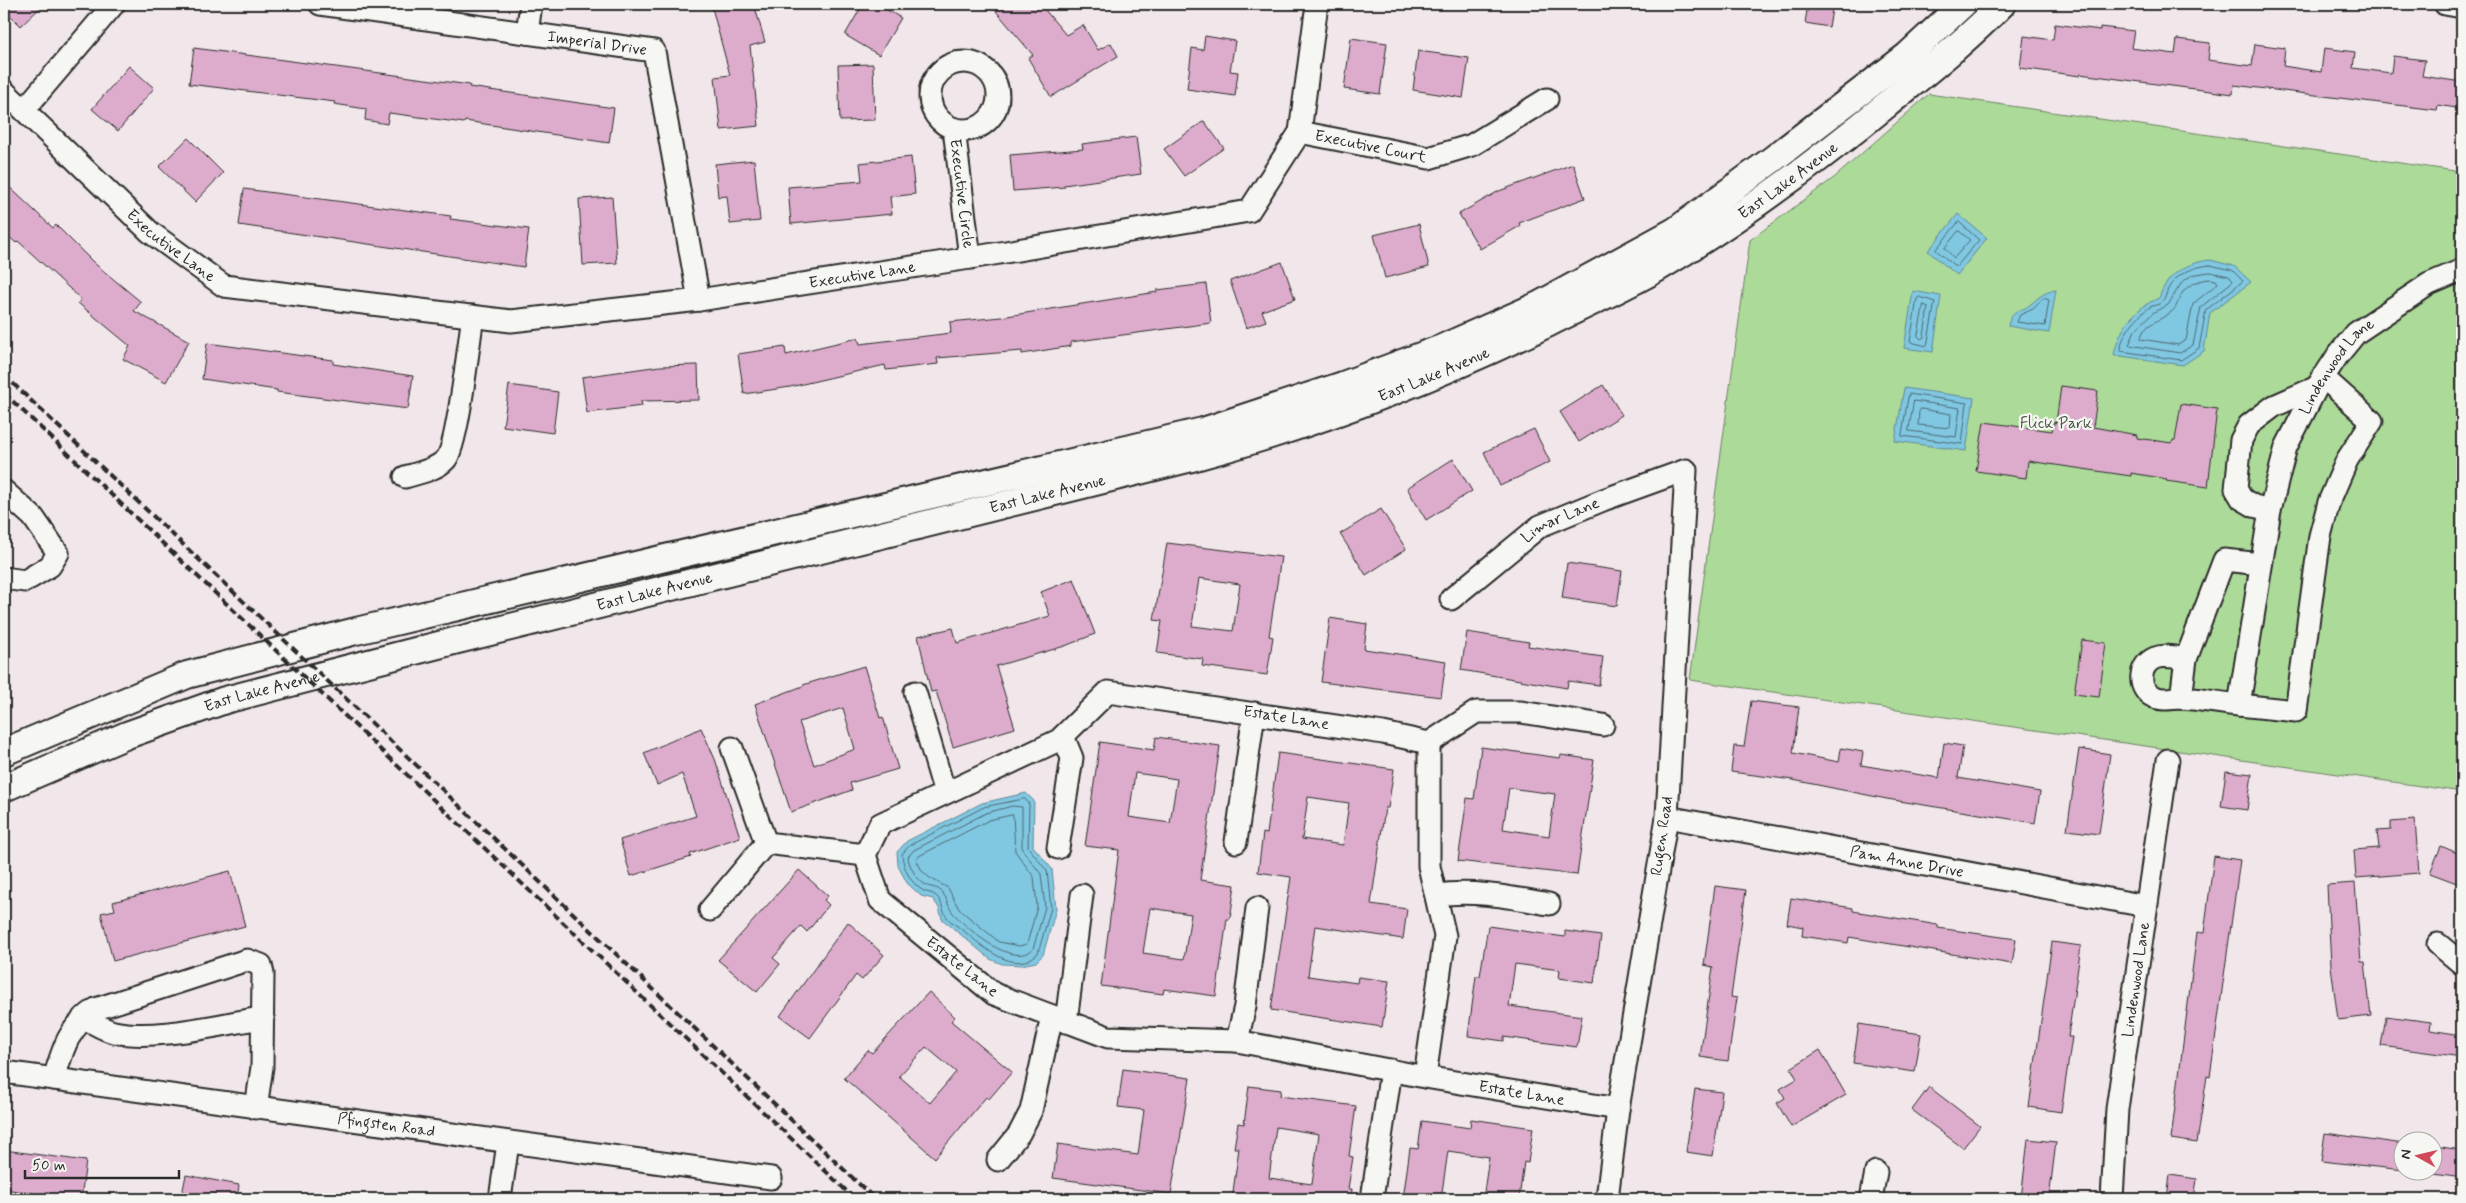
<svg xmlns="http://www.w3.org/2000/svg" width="2466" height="1203" font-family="Mynerve,sans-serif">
<rect width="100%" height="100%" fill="#f1e7ea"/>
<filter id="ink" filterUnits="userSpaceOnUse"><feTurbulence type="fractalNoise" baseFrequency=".02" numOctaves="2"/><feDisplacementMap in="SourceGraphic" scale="10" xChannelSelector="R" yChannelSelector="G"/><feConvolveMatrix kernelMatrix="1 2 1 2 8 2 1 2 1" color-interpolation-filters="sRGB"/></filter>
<g filter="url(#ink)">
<path fill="#acda99" stroke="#6c8262" d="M1929,94L2462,172V792L1690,680L1750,240L1835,177Z"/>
<path fill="#80c7e1" stroke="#5e8998" d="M1958,214L1987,238L1957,275L1928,251Z
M2210,260L2234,266L2251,282L2210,313L2204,351L2183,365L2114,355C2119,329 2134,308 2159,298C2167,274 2186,263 2210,260Z
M2056,290L2049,333L2008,326C2011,309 2022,312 2031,304C2039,297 2044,292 2056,290Z
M1913,291L1941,296L1933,352L1904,348Z
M1904,388L1974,398L1966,451L1895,441Z
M1026,793L1034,801L1033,846L1052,869L1056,909L1043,955L1036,962L1021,965L1002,964L990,959L942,919L939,908L933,899L921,896L907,883L898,866L897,852L907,841L982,803Z"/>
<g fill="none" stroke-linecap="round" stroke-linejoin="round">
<path stroke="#4d6974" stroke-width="1" d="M1959,222L1979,240L1956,267L1936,250Z
M1959,231L1970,240L1954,258L1945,248Z
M2210,265L2232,270L2243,281L2206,310L2199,348L2181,360L2121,351C2120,335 2138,315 2150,307C2154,305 2158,305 2161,303C2165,300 2166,294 2168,289C2177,273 2193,267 2210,265Z
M2210,272L2229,276L2233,281L2201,307L2193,345L2180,353L2129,345L2135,330L2154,312L2168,305L2182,282L2192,275Z
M2210,279L2216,280L2218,283L2193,304L2186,340L2178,345L2141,339C2141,325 2162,320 2171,312C2176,309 2177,304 2179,299C2184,286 2197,280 2210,279Z
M1920,297L1935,302L1927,346L1910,342L1917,299Z
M2044,298L2049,300L2045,326L2017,322L2020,315L2033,309Z
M1924,305L1928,307L1924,337L1921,339L1918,336Z
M1909,394L1967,403L1962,444L1902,436Z
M1914,401L1960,408L1956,437L1909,431Z
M1921,409L1951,414L1950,428L1918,425L1919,412Z
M1025,799L1029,804L1028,847L1047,871L1051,908L1038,953C1015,977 982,946 964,931C959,927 950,922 946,916C942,910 943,902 936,896C932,892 926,893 922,890C910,882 903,868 902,854L910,845L984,807Z
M1013,806L1022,807V849L1041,874L1045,907L1033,949C1012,969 968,929 954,914C948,909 948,898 941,891C937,887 931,888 926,885C917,880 909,867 908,857L914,850L986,813Z
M1013,815L1015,851L1034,877L1037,907L1027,944L1019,946L999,942L959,909L948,888L930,878L922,871L916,859L919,856L989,820Z"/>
</g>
<path fill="#ddaccc" stroke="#2b2b2b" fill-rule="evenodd" d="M4,4H44L21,26L4,9Z
M711,4H754L765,42L750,46L759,126L721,130L715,77L730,75Z
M863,4H877L901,18L879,55L845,35Z
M990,4H1040L1066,35L1083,25L1098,50L1111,43L1118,56L1051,97L1028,58L1033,55Z
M1808,4H1833L1829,27L1805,23Z
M2055,24L2100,30V27L2134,31L2131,48L2175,54L2177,39L2210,43L2208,60L2252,66L2255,44L2285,48L2283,66L2321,72L2324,48L2355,52L2353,68L2391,73L2393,56L2425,60L2422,76L2462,82V109L2438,105L2437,110L2234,85L2233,94L2080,74V76L2020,68L2024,36L2053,40Z
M1205,36L1235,41L1230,71L1238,72L1235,96L1187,89L1192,48L1203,50Z
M1351,38L1387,43L1380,94L1344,89Z
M194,48L470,85L469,87L614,108L609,143L465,121L464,123L389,113L387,124L365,120L366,109L334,104L335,102L189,84Z
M1418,51L1469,58L1463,98L1413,90Z
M873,64L875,120L840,121L838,65Z
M129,66L154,88L118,131L92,109Z
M1204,121L1224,148L1184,176L1164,149Z
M1136,137L1141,174L1064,185L1065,187L1013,191L1010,155L1083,149L1082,144Z
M188,138L223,173L195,202L159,167Z
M911,157L915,194L890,197L892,214L791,224L788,187L862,181L860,163Z
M754,160L760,221L730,224L727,196L718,197L715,164Z
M1573,164L1585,198L1519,223L1520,226L1480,249L1459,214L1499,191Z
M4,182L53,228L56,225L94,263L141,302L134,311L189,341L166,382L123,359L130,346L78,303L81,299L18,241L16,243L4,232Z
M244,189L451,216L450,219L529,229L524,267L239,225Z
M612,197L617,263L583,265L579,199Z
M1419,224L1429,267L1385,278L1374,235Z
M1282,262L1295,299L1262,311L1266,321L1246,328L1230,281Z
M1206,284L1211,323L1071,342V346L1022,354V351L937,358L938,364L886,370L885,365L790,387L744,394L738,354L785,347L786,355L858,338L860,344L951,333L950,322L1001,317L1157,292V290Z
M207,343L333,360V364L413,376L408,409L277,392V390L202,379Z
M698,365L699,400L641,401L642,406L587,413L582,377L660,366Z
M509,385L558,392L553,433L503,426Z
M1603,385L1622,415L1579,442L1560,412Z
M2061,386L2098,391L2093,427L2137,435V438L2172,443L2173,440H2175L2181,404L2217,409L2208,487L2166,481L2167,479L2131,473V476L2028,461L2026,478L1976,471L1984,422L2052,431L2054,422L2056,423Z
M1534,429L1550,462L1500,486L1484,452Z
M1453,459L1472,491L1426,520L1407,488Z
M1381,509L1406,549L1366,575L1340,534Z
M1167,543L1281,557L1269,636L1273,637L1267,675L1202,666L1203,659L1157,653L1162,621L1154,620ZM1199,578L1240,584L1233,631L1192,626Z
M1567,563L1622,571L1617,606L1562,598Z
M1074,579L1095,634L1065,646L996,666L1015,728L953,747L936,691L931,692L918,636L953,628L957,643L1050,616L1041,592Z
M1330,618L1367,624L1364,649L1446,661L1441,697L1321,682Z
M1467,632L1529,642L1528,646L1603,657L1599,685L1568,681L1567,688L1461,670Z
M2082,640L2106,643L2099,697L2074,694Z
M864,666L880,718L883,717L898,769L850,783L852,790L791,812L755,704L803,686V685ZM843,708L855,749L814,765L799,722Z
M1751,701L1799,707L1793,753L1839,762L1841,748L1863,752L1861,765L1939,778L1944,743L1963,746L1958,778L2040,792L2035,823L1887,799L1793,780L1731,772L1734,746L1744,747Z
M701,728L715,759L740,837L690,854L691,857L631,876L620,840L696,816L682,774L657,785L644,753Z
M1156,737L1220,746L1200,880L1235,885L1230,919H1227L1216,996L1164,989L1163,994L1101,986L1119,850L1085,846L1100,742L1154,750ZM1135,773L1177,779L1170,823L1129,817ZM1150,908L1191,914L1184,959L1143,953Z
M1481,747L1560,758L1561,755L1594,760L1577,875L1458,861L1467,798L1474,799ZM1509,788L1555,794L1549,836L1503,829Z
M2079,749L2110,754L2099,834L2067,830Z
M1278,753L1394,769L1388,808H1385L1371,904L1407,909L1403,939L1315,926L1308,976L1357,983L1358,977L1389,981L1382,1027L1271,1010L1291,877L1258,872L1263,833L1267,834ZM1308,797L1349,803L1343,845L1302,839Z
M2226,771L2252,774L2247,810L2221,806Z
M2415,820L2419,873L2356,878L2354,850L2379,848L2377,831L2391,830V822Z
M2441,846L2462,855V885L2430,873Z
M2214,856L2240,860L2210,1077L2207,1076L2197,1143L2171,1139L2197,932L2204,933Z
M799,870L828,896L824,900L829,905L807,932L801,926L773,958L780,964L757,992L718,960Z
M230,871L245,926L113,961L101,913L115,910L113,902Z
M2355,883L2361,962H2365L2371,1016L2338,1020L2331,966L2327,885Z
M1715,886L1746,890L1731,997L1737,998L1728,1061L1700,1057L1713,967L1704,965Z
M1791,898L1853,908V911L1938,925V928L2016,939L2012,964L1849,937L1848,943L1802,936L1803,927L1787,924Z
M848,922L884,955L862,980L856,975L810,1038L780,1016Z
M1488,926L1565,937V931L1601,936L1594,983L1559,978L1560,970L1515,964L1509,1006L1582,1016L1577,1047L1504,1037V1041L1468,1036L1476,976H1480Z
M2052,942L2081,946L2068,1037H2072L2061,1112L2029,1107Z
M929,992L955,1017L951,1021L1012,1072L989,1099L986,1097L935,1158L844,1078L868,1050L872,1053ZM926,1047L956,1072L930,1103L899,1076Z
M2386,1016L2431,1022L2430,1030L2462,1035V1057L2381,1046Z
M1859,1024L1921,1034L1915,1072L1853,1063Z
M1820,1050L1846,1095L1791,1127L1777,1103L1785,1098L1780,1089L1797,1079L1791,1068Z
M1123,1069L1190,1078L1171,1194L1053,1178L1058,1144L1138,1155L1144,1110L1118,1107Z
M1249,1086L1281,1090L1280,1096L1356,1106L1349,1156L1353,1157L1348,1189H1352L1351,1199H1232L1239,1148H1234L1238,1123L1244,1124ZM1276,1127L1319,1134L1312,1184L1269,1178Z
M1929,1087L1980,1126L1963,1148L1912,1110Z
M1695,1089L1722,1092L1713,1156L1686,1152Z
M1471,1119L1533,1128L1528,1163L1524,1162L1519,1199H1483L1489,1157L1448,1151L1441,1199H1403L1410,1148L1418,1149L1422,1121L1470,1128Z
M2325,1133L2404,1144V1170L2321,1161Z
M2028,1139L2056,1142L2049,1199H2021Z
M2434,1146L2462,1150V1178L2406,1170H2434Z
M4,1150L86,1161L81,1199H57V1197L4,1189Z
M186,1175L239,1185L237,1199H181Z
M2170,1175L2197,1179L2194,1199H2167Z"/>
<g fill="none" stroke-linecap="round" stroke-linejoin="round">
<g stroke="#2b2b2b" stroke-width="25">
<g id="minor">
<path id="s1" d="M320,4L654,51L699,300"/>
<path d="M2445,4L2462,7"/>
<path d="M527,33L531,4"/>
<circle cx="964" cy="96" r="34"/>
<path id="s2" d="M4,91L150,232L224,286L511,321L699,300L970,258L1249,211L1300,132L1317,4"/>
<path d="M24,110L114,4"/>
<path id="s3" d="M954,129L970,258"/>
<path id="s4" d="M1300,132L1429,158L1472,145L1547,99"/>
<path d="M405,477C418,473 436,470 446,459C458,445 469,340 473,316"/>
<path d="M4,491L33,517L58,553L50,566L25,581L4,578"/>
<path d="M2270,510L2254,506L2242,499L2236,489L2241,440L2249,425L2274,406L2317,387"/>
<path id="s5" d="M1451,599L1540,526L1603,500L1686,470L1667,817L1618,1109L1607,1199"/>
<path id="s6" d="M2186,659C2177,658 2165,654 2155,658C2138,665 2137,690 2154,697C2163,701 2172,698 2181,698C2200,699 2220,703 2239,705L2270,510L2286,447L2317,387L2338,355L2356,333L2429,284L2462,270"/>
<path d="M915,692L945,793"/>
<path d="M1108,692L1383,733L1429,743V866L1445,936L1425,1077L1237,1041L1108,1037L994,994L880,900L865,855L880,824L1059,740Z"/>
<path d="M2181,698L2186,659L2224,560L2261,564"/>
<path d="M2239,705L2296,711L2320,536L2329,502L2347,460L2372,421L2323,377"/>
<path d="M1429,743L1476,712H1521L1603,725"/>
<path d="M732,748L766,843"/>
<path id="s7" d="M1667,817L2146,906"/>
<path d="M1236,842L1254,713"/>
<path d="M1058,848L1072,758L1063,736"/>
<path d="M1436,895C1477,890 1508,897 1549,904"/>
<path d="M710,910L766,843L865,855"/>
<path d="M2438,944L2462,964"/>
<path d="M83,1018C93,1022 104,1030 114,1032C156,1041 219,1024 263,1018"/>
<path d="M1066,1022L1082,895"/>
<path d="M1237,1041L1245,1006L1257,908"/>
<path id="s8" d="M4,1072L771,1178"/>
<path id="s9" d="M1425,1077L1618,1109"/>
<path d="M54,1079C63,1048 68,1028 96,1009L247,960L261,965L263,974L262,1067L256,1108"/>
<path d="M998,1160L1019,1134L1031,1111L1052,1016"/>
<path d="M500,1199L508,1143"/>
<path d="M1372,1199L1391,1070"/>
<path d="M1871,1199L1876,1172"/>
<path id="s10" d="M2112,1199L2117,1109L2168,760"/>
</g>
</g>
<g stroke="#2b2b2b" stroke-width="30">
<g id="major">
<path d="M4,752L187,675L356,631L1203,431L1343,385L1442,348L1539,305L1675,231L1773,159L1907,56L1963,4"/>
<path id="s11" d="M4,788L127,735L225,700L454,641L1192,458C1315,425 1434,379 1549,323C1585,305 1623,288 1658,268C1738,220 1813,165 1885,106C1925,73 1966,41 2002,4"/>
</g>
</g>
<use href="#minor" stroke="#f6f6f2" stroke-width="21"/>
<use href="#major" stroke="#f6f6f2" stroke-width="26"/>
<path stroke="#2b2b2b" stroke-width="4" stroke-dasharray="8 4" stroke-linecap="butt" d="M4,375L875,1199
M4,393L855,1199"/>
</g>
</g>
<g text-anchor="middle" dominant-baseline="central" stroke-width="4.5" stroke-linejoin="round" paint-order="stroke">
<g font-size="16" fill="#2b2b2b" stroke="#f6f6f2">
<text stroke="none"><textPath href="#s1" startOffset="280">Imperial Drive</textPath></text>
<text stroke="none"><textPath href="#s4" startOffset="72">Executive Court</textPath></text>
<text stroke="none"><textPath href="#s11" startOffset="1896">East Lake Avenue</textPath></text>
<text stroke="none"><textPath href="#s3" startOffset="65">Executive Circle</textPath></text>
<text stroke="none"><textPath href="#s2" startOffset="228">Executive Lane</textPath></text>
<text stroke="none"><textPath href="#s2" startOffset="938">Executive Lane</textPath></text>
<text stroke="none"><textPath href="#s6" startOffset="525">Lindenwood Lane</textPath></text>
<text stroke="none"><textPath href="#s11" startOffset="1491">East Lake Avenue</textPath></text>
<text stroke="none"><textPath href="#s11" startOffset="1086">East Lake Avenue</textPath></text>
<text stroke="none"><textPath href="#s5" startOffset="136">Limar Lane</textPath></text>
<text stroke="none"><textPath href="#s11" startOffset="681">East Lake Avenue</textPath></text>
<text stroke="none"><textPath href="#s11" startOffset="276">East Lake Avenue</textPath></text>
<text transform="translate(1286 718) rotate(9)">Estate Lane</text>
<text transform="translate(1662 836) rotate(-82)">Rugen Road</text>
<text stroke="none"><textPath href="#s7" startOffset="244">Pam Anne Drive</textPath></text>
<text transform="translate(962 967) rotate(38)">Estate Lane</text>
<text stroke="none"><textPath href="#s10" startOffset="221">Lindenwood Lane</textPath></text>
<text stroke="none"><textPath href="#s9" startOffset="98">Estate Lane</textPath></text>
<text stroke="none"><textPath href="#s8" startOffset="386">Pfingsten Road</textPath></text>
</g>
<g font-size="16" fill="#4b5746" stroke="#f6f6f2">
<text x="2056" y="423">Flick Park</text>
</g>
</g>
<rect width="2466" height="1203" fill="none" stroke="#f6f6f2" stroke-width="20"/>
<rect x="10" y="10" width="2446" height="1183" fill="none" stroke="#2b2b2b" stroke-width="2" filter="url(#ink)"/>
<g transform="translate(2418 1156) rotate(278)"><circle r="24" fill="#f6f6f2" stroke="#a5a5a2"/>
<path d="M0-4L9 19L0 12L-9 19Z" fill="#d1495b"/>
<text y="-8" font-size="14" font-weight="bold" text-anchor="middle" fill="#2b2b2b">N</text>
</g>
<path d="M25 1170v8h154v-8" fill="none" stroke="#2b2b2b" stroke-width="2.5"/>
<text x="32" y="1170" font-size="15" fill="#2b2b2b" stroke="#f6f6f2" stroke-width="4" paint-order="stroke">50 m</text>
</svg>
